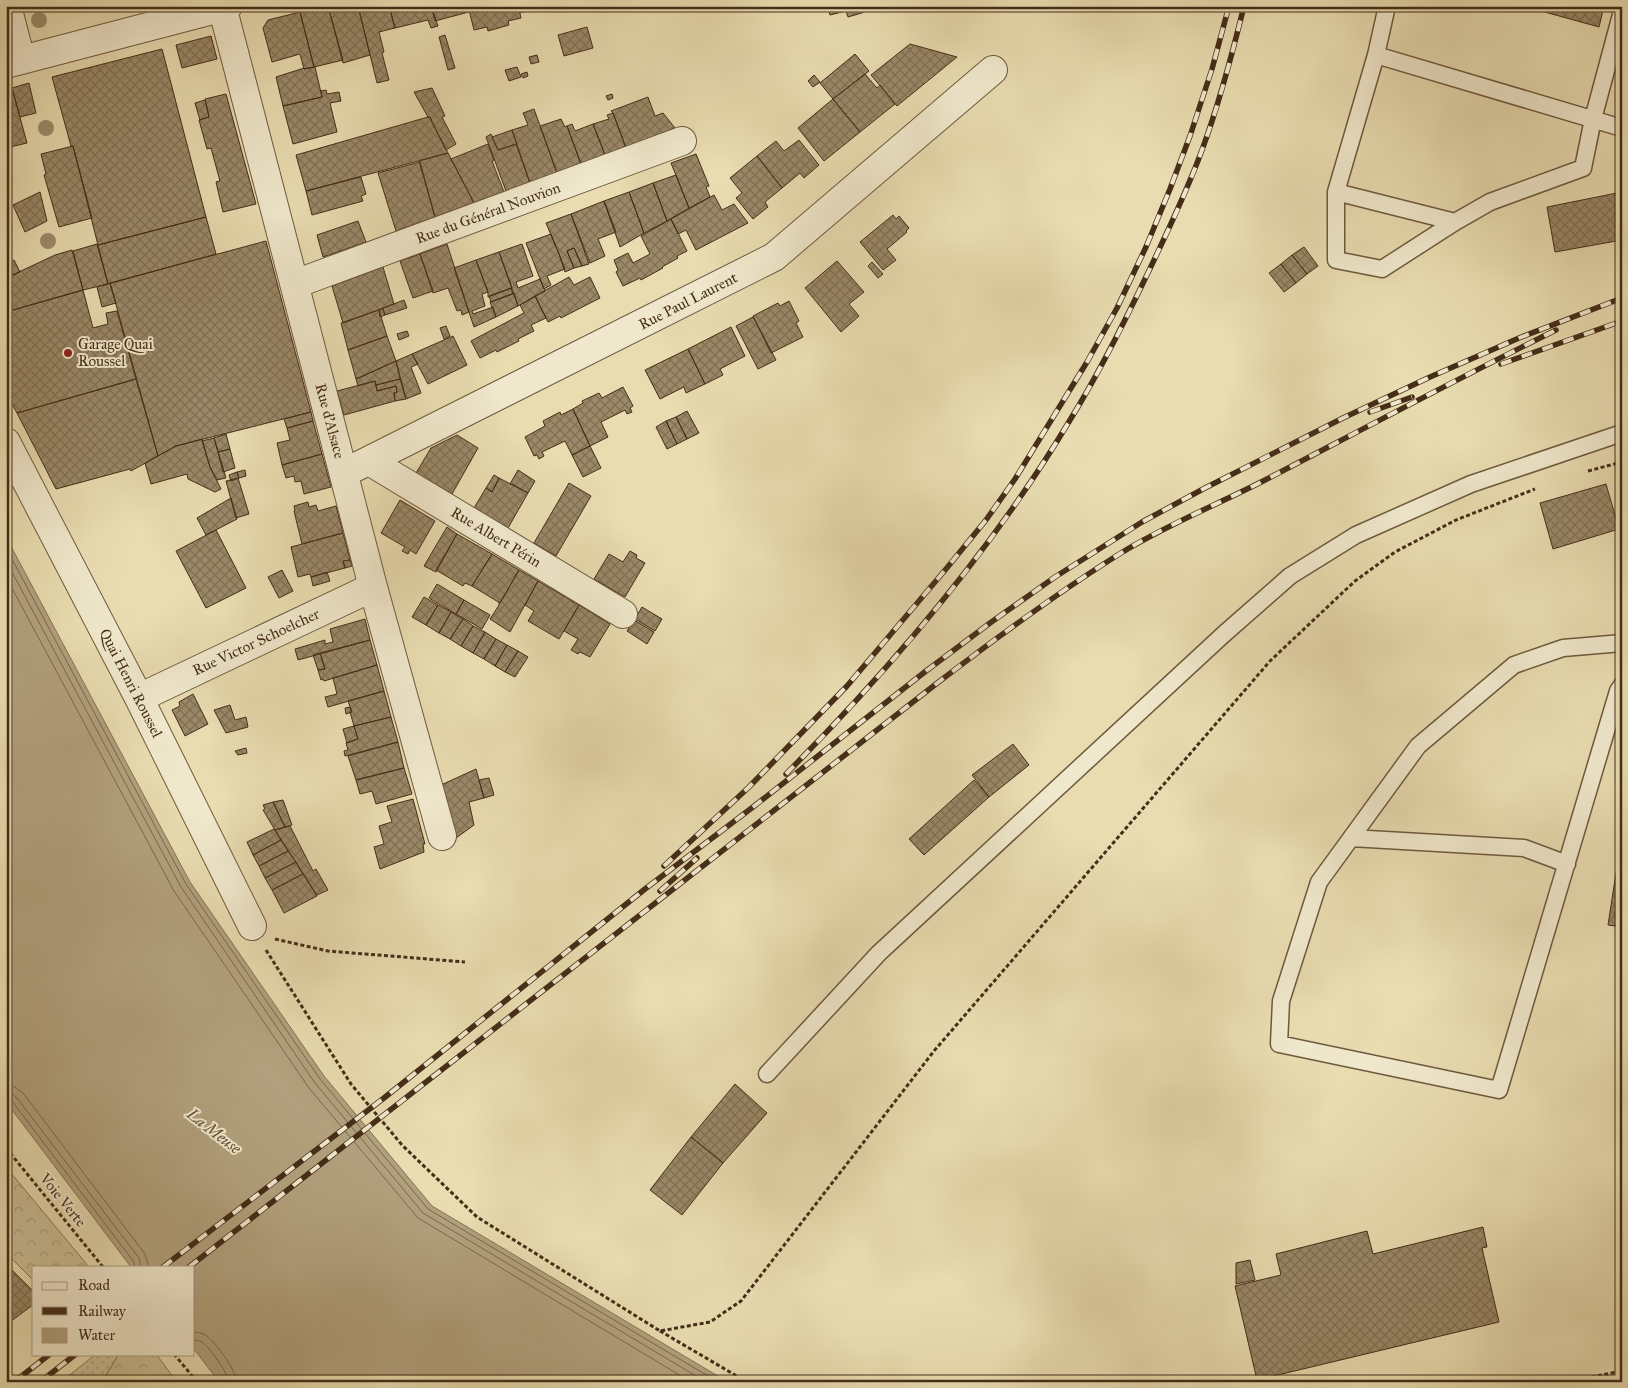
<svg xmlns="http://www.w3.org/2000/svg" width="1628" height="1388" font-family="'IM FELL Great Primer',serif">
<defs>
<pattern id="grass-dots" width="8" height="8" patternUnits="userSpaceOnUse" patternTransform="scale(1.25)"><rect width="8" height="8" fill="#ccbe96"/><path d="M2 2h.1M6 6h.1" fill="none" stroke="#a79b79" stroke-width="1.8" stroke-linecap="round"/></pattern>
<pattern id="forest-crowns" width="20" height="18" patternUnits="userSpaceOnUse" patternTransform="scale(1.25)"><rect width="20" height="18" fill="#ccbe96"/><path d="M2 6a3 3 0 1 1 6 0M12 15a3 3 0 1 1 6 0" fill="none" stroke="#a79b79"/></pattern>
<pattern id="building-cross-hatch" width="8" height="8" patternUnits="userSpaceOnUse" patternTransform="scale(1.25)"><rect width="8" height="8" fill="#9a8867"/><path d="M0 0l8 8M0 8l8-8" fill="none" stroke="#7f7054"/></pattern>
</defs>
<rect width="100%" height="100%" fill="#e8dcb0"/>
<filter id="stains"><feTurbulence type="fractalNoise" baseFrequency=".004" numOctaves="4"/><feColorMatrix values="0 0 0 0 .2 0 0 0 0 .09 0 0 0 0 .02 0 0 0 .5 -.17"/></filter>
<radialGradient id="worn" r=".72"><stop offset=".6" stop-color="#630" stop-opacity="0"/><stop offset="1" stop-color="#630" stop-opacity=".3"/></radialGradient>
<path fill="url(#grass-dots)" stroke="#887657" d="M96,1354H119L102,1382H61Z"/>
<path fill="url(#forest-crowns)" stroke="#887657" d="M6,1167L89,1267H34V1281L6,1253Z
M119,1354H156L177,1382H102Z"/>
<path fill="#b1a07c" stroke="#867254" d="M6,537L190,882L324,1076L432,1206L728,1382H219L194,1349V1267H131L6,1102Z"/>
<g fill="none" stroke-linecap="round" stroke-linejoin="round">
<path stroke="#7b664a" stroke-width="1" d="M6,548L186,884L320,1079L428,1209L718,1382
M6,561L181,887L315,1083L423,1213L706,1382
M6,577L174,891L309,1088L418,1218L691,1382
M6,1085L15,1087L23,1093L145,1254L149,1267
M6,1093L12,1094L17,1098L139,1258L141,1267
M6,1099L12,1101L134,1262L135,1267
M194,1332C198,1332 202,1333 205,1335C215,1341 236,1370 237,1382
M194,1340C197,1340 198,1340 202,1342C209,1346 228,1373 229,1382"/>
</g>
<path fill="url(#building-cross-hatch)" stroke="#452d18" d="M321,6H328L343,60L314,67L300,12Z
M328,6H358L370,55L343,63Z
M358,6H389L395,28L379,32L384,52L382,53L389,80L377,83Z
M389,6H431L438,26L431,28L428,20L395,28Z
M431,6H463L465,13L435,21Z
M463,6H468L469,12L465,13Z
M468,6H518L521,18L508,21L509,25L488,31L487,27L474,30Z
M518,6H541V7L520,13Z
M827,6H863L865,12L848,17L846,11L830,15Z
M1523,6H1604L1599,27Z
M300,12L314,67L304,69L300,54L272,62L263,28L268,20Z
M587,27L593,48L564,56L558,35Z
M445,35L455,68L448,70L439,37Z
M211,36L217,59L182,68L176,45Z
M910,44L957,57L897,106L871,75Z
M162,49L206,217L98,245L73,146H71L52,77Z
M855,54L869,71L833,99L820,83Z
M537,55L539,62L531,64L529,57Z
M315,67L322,97L283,106L276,77L304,68V69Z
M517,67L521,77L509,81L505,70Z
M527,72L528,76L523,78L521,74Z
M865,74L877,88L880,85L895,104L860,132L833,99Z
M814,75L820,82L813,87L808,81Z
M29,83L36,113L20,117L12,88Z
M12,88L27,143L6,148V103L8,102L6,89Z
M432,88L445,116L442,117L456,144L446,150L432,122L430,117H428L414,92Z
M326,90L327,94L339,92L341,101L330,103L337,132L293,144L283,106L322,97L321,91Z
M226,94L256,204L223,212L216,182L220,181L211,148L207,149L199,120L209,117L205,99Z
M612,94L613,98L608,100L606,96Z
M648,97L655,116L663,113L675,128L626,148L613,113L611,111Z
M833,99L860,132L824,161L798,128Z
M205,100L209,117L200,120L195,103Z
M534,109L557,173L530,183L512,130L528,125L523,113Z
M613,113L626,148L605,155L593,124L609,119L607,115Z
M428,117H430L432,122L448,153L306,191L296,155Z
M561,119L565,127L567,126L581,164L557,173L540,126Z
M572,124L575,131L593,124L605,155L581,164L567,126Z
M512,130L517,144L498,150L492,137Z
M491,134L498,150L516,144L530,183L506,191L486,137Z
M799,140L819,165L804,178L800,173L782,188L757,156L776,141L784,151Z
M488,144L494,160L492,161L504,192L474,203L451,159Z
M73,146L92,218L59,227L44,175L46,174L41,154Z
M448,153L474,203L435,217L419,161Z
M696,154L709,186L706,187L710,197L689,208L671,163Z
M757,156L782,188L765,202L768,207L753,219L736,198L742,193L730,178Z
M420,162L435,217L396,231L378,173Z
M676,175L689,208L667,221L653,183Z
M361,177L366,194L361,196L363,201L312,215L306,191Z
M653,183L667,221L644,233L629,192Z
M40,192L47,221L25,232L13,205Z
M629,192L644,233L620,247L604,201Z
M1622,192V240L1555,252L1547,207Z
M714,195L722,210L734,204L748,223L696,250L686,230L678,234L671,219Z
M604,201L616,232L598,239L605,256L590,263L571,214Z
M571,214L589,264L582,266L574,248L567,251L574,268L565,272L559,254L546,223Z
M893,215L896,219L899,216L909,228L906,231L907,232L887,249L896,260L883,270L860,242Z
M206,217L216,254L108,284L98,245Z
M671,219L687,251L677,256L678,258L662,267L663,268L641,280L640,278L623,286L616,272L618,270L614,260L628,253L633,263L650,254L641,236Z
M358,221L366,242L323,257L317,235Z
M551,234L565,269L547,276L551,285L544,289L526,243Z
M266,241L311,412L176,446L158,456L110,283Z
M97,244L108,284L83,290L73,251Z
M447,244L469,312L462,315L461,310L457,311L448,288L433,293L420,254Z
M522,244L533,276L516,282L518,288L540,279L545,291L518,306L499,252Z
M1304,247L1318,266L1307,274L1292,255Z
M574,248L582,266L574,268L567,251Z
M72,250L83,290L6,312V278L55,255Z
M499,252L512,288L488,297V292L476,260Z
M420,254L433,291L413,298L400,261Z
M1292,255L1307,274L1296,283L1281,264Z
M14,260L20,272L6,278V264Z
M476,260L488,292L482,294L485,306L472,311L473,314L493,307L496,317L474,327L454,268Z
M837,261L864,292L849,304L859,316L841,332L805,288Z
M872,262L883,274L878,278L868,266Z
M1281,264L1296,283L1284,292L1269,273Z
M383,267L394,304L343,323L332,286Z
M569,277L574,285L590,277L600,298L561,318L560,316L548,322L535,296Z
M110,283L116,303L102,307L97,287Z
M511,288L513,294L491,302L489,296Z
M83,290L93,328L108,324L106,313L117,311L136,379L17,413L6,393V312Z
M514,293L518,306L496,317L490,302Z
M535,296L546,318L531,325L534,331L518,339L519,341L497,352L496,350L480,358L471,341L524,313L520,305Z
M404,300L407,308L385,315L383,308Z
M789,301L799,321L796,323L803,337L771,353L753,316L778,303L780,306Z
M383,309L385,315L380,317L379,310Z
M379,310L387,336L348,350L341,323Z
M753,317L776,360L758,369L736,326Z
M446,326L450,336L444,339L440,328Z
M731,327L745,356L720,369L723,375L705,384L688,349Z
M407,331L409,336L399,340L397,334Z
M387,336L396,361L356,379L348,350Z
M453,336L467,365L428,384L412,354Z
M688,349L705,384L686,393L684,387L660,399L645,370Z
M412,354L418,364L411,367L421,393L406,399L396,361Z
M396,361L400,379L376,385L375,381L358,386L356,379Z
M136,379L158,456L131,471L130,469L56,489L17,413Z
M400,379L406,399L395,401L394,393L397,392L396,386L377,391L376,385Z
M375,381L377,391L396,386L397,392L394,393L395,401L344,415L337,391Z
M623,387L633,406L630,408L632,412L627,414L625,410L601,422L608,437L590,446L573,409L583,403L582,401L599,393L602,398Z
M573,409L590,446L572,455L565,441L542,452L544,456L539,459L537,455L534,456L525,437L545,426L543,421L560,412L561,415Z
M687,411L699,433L687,439L676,417Z
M311,412L313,421L287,428L284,419Z
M676,417L687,439L677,444L666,421Z
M313,421L322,454L282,465L277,443L290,440L287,428Z
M666,421L677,444L667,449L656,427Z
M226,434L230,449L218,452L214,438Z
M457,435L478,448L452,494L416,473L431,448Z
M214,438L226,478L217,480L210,467L202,441Z
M202,439L210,467L221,489L215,492L188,479L187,474L151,484L145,463L176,446Z
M590,446L601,468L583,477L572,455Z
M230,449L235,468L223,472L218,452Z
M322,454L331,487L304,494L301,481L295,482L294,476L286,478L282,465Z
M245,470L246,476L239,478L237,472Z
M518,470L535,481L528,493L512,484L511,485L510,484Z
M237,472L239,478L231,481L229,475Z
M494,475L499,478L492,492L486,488Z
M238,478L249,514L236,518L226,481Z
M499,478L528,493L508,528L474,508L486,488L492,492Z
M569,483L591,496L556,556L534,543Z
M1606,484L1619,529L1553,549L1540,503Z
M231,498L237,519L206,535L197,518Z
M400,500L435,521L416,554L410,550L408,554L402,551L405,547L381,533Z
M308,502L309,507L316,505L318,511L336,506L343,533L302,544L294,511H295L294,506Z
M447,527L457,534L436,572L424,566Z
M216,530L246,588L206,608L176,551Z
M343,533L350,560L343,561L345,568L311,577L310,574L298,577L291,547Z
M457,534L492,554L472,586L465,583L463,586L436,570Z
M630,551L637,555L636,558L645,563L625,597L594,579L609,554L623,562Z
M492,554L519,570L500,603L472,586Z
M350,560L352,566L345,568L343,561Z
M282,570L293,591L279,598L268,577Z
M519,570L538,581L510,632L490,619L499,605V602L500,603Z
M327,572L330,581L313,586L311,577Z
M538,581L579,605L559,639L528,621L534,611L525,605Z
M437,584L464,600L456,614L429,598Z
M424,597L438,605L426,625L412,617Z
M464,600L490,615L482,629L456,614Z
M438,605L451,612L439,633L426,625Z
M579,605L610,624L590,657L580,652L578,654L571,650L578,639L564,631Z
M642,607L662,619L655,631L635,619Z
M451,612L463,619L450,639L439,633Z
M365,619L370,640L298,660L295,649L325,640V644L333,642L330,629Z
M463,619L473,626L461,646L450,639Z
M634,620L654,632L647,644L627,631Z
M473,626L485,632L473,653L461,646Z
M485,632L496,639L484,659L473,653Z
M496,639L507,645L495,666L484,659Z
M370,640L377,665L324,681L323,679L321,680L318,670L325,669L320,653Z
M507,645L518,651L505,672L495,666Z
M518,651L528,657L515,677L505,672Z
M320,653L325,669L318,670L313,655Z
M377,665L384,691L328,707L325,697L337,694L333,678Z
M384,691L391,717L354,726L350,712H352L348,701Z
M193,694L208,724L185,736L172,710L180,706L179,702Z
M230,705L235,720L246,717L248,727L226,733L214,710Z
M350,707L352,712L346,714L345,708Z
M391,717L398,742L345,756L344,751L348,750L346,743L358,739L354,726Z
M354,726L358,739L347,743L343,729Z
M398,742L404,768L356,780L348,756Z
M1013,744L1029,765L989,797L972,775Z
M246,748L247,753L238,755L235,751Z
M404,768L412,794L376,804L372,791L360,794L356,780Z
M476,769L484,798L469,802L474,825L456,838L441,785Z
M489,778L494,795L484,798L479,780Z
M974,780L989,797L924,855L909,839Z
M413,799L425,844H423L424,852L380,869L374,847L384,844L379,826L392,822L387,806Z
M283,800L292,825L285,827L273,802Z
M273,802L285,827L275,830L263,810L265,809L263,805Z
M290,826L313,871L316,869L328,890L317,895L275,830Z
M274,829L281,840L253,855L247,842Z
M1622,834V927L1608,925Z
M281,840L288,851L259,866L253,855Z
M288,851L296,862L265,878L259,866Z
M296,862L303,874L272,890L265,878Z
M303,874L317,896L284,913L272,890Z
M735,1084L767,1113L723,1163L691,1137Z
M691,1137L723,1163L682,1215L650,1190Z
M1483,1227L1487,1247L1482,1248L1499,1322L1257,1380L1235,1286L1281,1275L1276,1254L1367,1231L1373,1254Z
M1250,1260L1255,1280L1236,1284V1263Z
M6,1264L34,1292V1304L6,1325Z"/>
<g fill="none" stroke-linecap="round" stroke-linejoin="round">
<g stroke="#6e593e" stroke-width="19">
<path id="lane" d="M1387,6L1376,55L1622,128
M1376,55L1336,192L1455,222
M1336,192V260L1382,269L1455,222L1490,202L1583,168L1593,119L1622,11
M1622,643L1563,648L1514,665L1418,746L1319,882L1281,1001L1279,1044L1499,1090L1618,691L1622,685
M1351,838L1524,848L1567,864
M767,1074L879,953L1224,634L1290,576L1356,535L1471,484L1622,433"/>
</g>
<g stroke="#6e593e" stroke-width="30">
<path id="street" d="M7,6L21,60
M222,6L373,587L442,836
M6,64L228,6
M295,284L682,141
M6,442L139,698L252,926
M369,461L623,614
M344,473L774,257L993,70
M139,698L373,587"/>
</g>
<path stroke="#452d18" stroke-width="3" stroke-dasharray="4 2.5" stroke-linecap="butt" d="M1588,471L1622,462
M275,939L328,951L465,962
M266,950L351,1084L402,1145L477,1217L660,1331L710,1322L741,1301L934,1051L1270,661L1355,581L1395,552L1456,520L1535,489
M6,1148L103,1267
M660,1331L747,1382
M174,1354L197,1382
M1566,1382L1622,1371"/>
<use href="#lane" stroke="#f0e8cc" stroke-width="16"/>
<use href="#street" stroke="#f0e8cc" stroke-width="28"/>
<g stroke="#452d18" stroke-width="5.5">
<path id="rail" d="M1501,364L1622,321
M1370,412L1412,397
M786,774C892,667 993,549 1070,420C1098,375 1122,327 1145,279C1165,237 1186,194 1202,150C1219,104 1232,55 1244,6
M664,866L749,787L847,686L946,569L986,520L1015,479L1087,362L1117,308L1146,247L1170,189L1190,136L1212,69L1229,6
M660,891L697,858
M163,1267L384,1098L645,889L753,807L926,671L990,623L1055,577L1142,522L1205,488L1343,418L1430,377L1519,338L1622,298
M189,1267L936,684C996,638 1057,593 1121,553C1168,524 1219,504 1267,479C1363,429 1459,378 1556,330
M14,1382L50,1354
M40,1382L76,1354"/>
</g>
<use href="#rail" stroke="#f0e8cc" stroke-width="4" stroke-dasharray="11" stroke-linecap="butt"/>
</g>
<g fill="#9d8c6a">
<circle cx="39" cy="20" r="8"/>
<circle cx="46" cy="128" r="8"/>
<circle cx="48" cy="241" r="8"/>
</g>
<circle fill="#8f2418" stroke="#f0e8cc" stroke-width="2" cx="68" cy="353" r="5"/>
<g text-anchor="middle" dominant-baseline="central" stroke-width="4" stroke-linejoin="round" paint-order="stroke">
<g font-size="15" fill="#452d18" stroke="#f0e8cc">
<text transform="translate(488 213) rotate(-20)">Rue du Général Nouvion</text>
<text transform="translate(688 301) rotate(-27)">Rue Paul Laurent</text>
<text transform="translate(330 421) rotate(75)">Rue d'Alsace</text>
<text transform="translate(496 537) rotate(31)">Rue Albert Périn</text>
<text transform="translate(256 642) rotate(-25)">Rue Victor Schoelcher</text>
<text transform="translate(131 683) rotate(63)">Quai Henri Roussel</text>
<text transform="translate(63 1200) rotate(51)">Voie Verte</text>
</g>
<g font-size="15" fill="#452d18" stroke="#f0e8cc" text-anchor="start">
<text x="78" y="344">Garage Quai<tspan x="78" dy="17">Roussel</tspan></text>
</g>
<g font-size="16" font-style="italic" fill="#604a31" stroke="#f0e8cc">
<text transform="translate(214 1131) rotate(38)">La Meuse</text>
</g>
</g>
<rect width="1628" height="1388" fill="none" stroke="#e8dcb0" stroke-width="25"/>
<rect x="8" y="8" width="1613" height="1373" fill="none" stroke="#452d18" stroke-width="2.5"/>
<rect x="12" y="12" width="1603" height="1363" fill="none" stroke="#452d18"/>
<rect x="32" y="1266" width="162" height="90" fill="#f0e8cc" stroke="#ac9d84"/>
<rect x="42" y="1282" width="25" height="8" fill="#f0e8cc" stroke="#ac9d84"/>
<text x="78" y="1290" font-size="15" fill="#452d18">Road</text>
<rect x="42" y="1307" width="25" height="8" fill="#452d18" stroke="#ac9d84"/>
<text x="78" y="1316" font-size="15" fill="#452d18">Railway</text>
<rect x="42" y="1328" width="25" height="15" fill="#b1a07c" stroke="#ac9d84"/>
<text x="78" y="1340" font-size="15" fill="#452d18">Water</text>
<rect width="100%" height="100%" filter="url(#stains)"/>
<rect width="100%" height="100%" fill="url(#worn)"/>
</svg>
